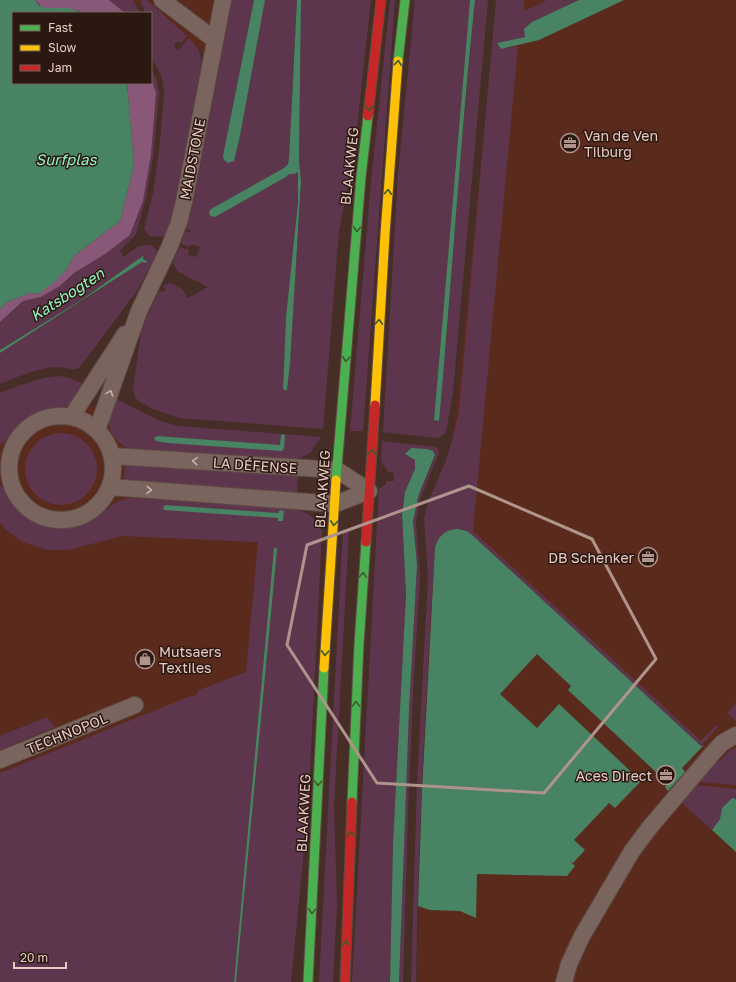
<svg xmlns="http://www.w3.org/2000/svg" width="736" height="982" font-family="'Golos Text',sans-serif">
<rect width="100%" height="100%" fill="#462e27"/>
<path fill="#5a2b1c" d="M133,0H234L223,58L195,48Z
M498,0H736V982H417L428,541L450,462Z
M49,391L187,441L274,450L227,982H0V409Z"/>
<path fill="#5d364e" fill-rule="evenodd" d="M109,0H133L140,13H125Z
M143,0H147L187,36L181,43L178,41L174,45L178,51L189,38C198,47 202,54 201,66L176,198L171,217L164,237L149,236L144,229L153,193L160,142L164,93L162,77L151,56V13H145L141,2Z
M232,0H254L223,156L226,162H232L235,158L240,136L265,0H297L289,159L288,164L284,168L211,209L209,214L210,216L215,217L286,177L289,174H294L298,171V202L286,317L283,389L286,390L290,364L301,181L299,161L301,0H371L354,154L339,231L323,429L180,418L153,409L140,402L135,397L133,390L141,332L146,318L159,291L164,292L166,289L162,286L170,283L182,289L188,298L208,287L177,271L173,262L180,247L189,250L188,255L196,257L200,247L191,244L190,247L181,244L185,231L190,233L191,230L186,229L193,204Z
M390,0H395L363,431H350L371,182Z
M415,0H470L434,420L446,349L457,192L475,0H488L453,392L446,432L442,436L436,438L383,432L398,174Z
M496,0H524V11L547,0H579L532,22L525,37L497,44L501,49L518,46L473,531L701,741L716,725L718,727L701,746L471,534C464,529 450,526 444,534C440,538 438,543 435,548C426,693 418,837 416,982H411L417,783L428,578L424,518L428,502L445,463L452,441L459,410Z
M151,69L157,80L159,94L153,157L146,198L136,234L120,251L124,257C133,250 141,242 153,246L158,253L136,292L79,368C72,371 65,367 57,367C40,367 17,377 0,384V353L95,293L142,262L145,256L144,255L83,299L0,350V322L23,301L41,297L60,286L74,273L104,254L130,235L143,201L151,155L156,93L151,77Z
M60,376L72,379L87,385C82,391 77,400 71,404C59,412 42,409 27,419C17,426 10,438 0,445V393C19,386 39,377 60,376Z
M114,398L158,420L178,426L321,437L311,452L297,460L130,449C118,444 108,433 109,420C109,413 112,405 114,398ZM157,436L280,445L155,440V437Z
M25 469a36 36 0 1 1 72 0a36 36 0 1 1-72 0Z
M382,441L435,447L438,448L439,453L420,499L416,521L420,578L414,675L408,810L403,982H399V973L409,711L417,565L413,521L419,494L435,457L420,448L409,450L406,454L415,460C418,470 410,479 407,488C404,497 402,505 402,514L406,594L393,843L390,982H352L379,489L386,484V481H394V473L387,472V469L381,462Z
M125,463L298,474L297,493L125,480L124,477Z
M0,484C6,492 10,502 17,509C38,532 71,534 96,517C108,509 116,500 131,498L294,509C308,512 317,518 322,532L308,810L291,982H236L277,550V549L274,548L234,982H0V773L191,696L194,697L199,690L246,672L258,542L122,536L68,550H48L23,542L5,529L0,522ZM165,505L278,513L279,511L283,510L278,518L163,506Z
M343,529L349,530L334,806L337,903L333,982H319Z
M736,703V721L727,713Z
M47,717L55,727L0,750V736Z
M736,748V785L699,782L718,760L720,761L729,751Z
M696,785L736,789V800L731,799L722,808L720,819L712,830L681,802Z"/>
<path fill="#895777" d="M35,0H109L125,13H83L77,10L58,8L48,9L42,7Z
M151,77L156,93L151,155L143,201L130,235L105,254L74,273L60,286L41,297L23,301L0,322V309L7,302L30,293L38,294L65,271L75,255L120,221L134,165L127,83H151Z"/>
<path fill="#488464" d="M0,0H35C42,12 52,7 64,8C71,8 77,10 83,13H13V83H127L134,165L120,221L75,255L65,271L53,283L38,294L30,293L7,302L0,309Z
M254,0H265L240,136L234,161L228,163L224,160L223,156Z
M297,0H301L299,161L301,181L290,364L287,389L286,391L283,389L286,317L298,202V172L294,174H289L286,177L215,217L210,216L209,212L211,209L284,168L288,164L289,159Z
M470,0H475C460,140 452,281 439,421L434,420Z
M579,0H624L539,40L501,49L497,43L525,37L524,29L532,22Z
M144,255L143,259L147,261L146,263L142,262L0,353V350L83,299Z
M283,434L285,435L284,448L282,451L168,443L156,441L154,438L157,436L280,445L281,435Z
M412,448L427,449L433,451L435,455L419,494L413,521L417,565L409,711L399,982H390L393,843L406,594L402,514L405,492L415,469V460L405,454L409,450Z
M165,505L278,513L279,511L281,510L284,511L283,521H278V518L164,510L163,508Z
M458,529L467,531L471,534L701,746L704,745L682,768L685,772L668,791L665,787L675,775L664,765L657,773L568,690L571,686L537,654L500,694L537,728L559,704L641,781L615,808L609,803L574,840L585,850L573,863L570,861L575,866L567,876L477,874L476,918L460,911L430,910L418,906L422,791L435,548C438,536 446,529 458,529Z
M274,548H276L277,550L236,982H234Z
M734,798L736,800V852L712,830L720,819L722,808L731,799Z"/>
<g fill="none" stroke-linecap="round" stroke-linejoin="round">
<g stroke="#5f4b44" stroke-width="18">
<path id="street" d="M162,0L215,40
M9 468a52 52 0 1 1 104 0a52 52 0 1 1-104 0Z
M72,416L125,334
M97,430L139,311L169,248L179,222L184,202L223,0
M112,456L337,470L369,491
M110,487L335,504L369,491
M0,760L135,705
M564,982L569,964L582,936L632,851L650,827L712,754L722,743L736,735"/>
</g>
<g stroke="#5f4b44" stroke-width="11">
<path id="fast" d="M398,61L405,0
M336,480L361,177L368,116
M352,802L359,644L366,542
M308,982L324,668"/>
</g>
<g stroke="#5f4b44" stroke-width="11">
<path id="slow" d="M375,405L385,234L398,61
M324,668L336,480"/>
</g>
<g stroke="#5f4b44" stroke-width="11">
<path id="jam" d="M368,116L381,0
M366,542L375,405
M345,982L352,802"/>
</g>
<use href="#street" stroke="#79645e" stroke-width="16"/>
<use href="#fast" stroke="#4caf50" stroke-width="9"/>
<use href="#slow" stroke="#ffc107" stroke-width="9"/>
<use href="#jam" stroke="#c62828" stroke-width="9"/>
</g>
<defs><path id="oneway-chevron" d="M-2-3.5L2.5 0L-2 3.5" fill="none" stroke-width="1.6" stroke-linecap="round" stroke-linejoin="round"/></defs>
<g stroke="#3a5c2d">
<use href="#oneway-chevron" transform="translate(398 63) rotate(-84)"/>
<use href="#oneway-chevron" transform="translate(369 108) rotate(96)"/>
<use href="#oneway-chevron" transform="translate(388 192) rotate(-86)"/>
<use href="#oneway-chevron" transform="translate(357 229) rotate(95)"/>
<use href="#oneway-chevron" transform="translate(379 322) rotate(-87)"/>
<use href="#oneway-chevron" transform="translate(346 359) rotate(95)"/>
<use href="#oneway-chevron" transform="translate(372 452) rotate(-86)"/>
<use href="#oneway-chevron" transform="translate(334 523) rotate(94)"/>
<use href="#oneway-chevron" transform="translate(363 575) rotate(-86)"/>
<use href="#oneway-chevron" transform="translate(325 653) rotate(93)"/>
<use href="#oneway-chevron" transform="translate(356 704) rotate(-88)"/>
<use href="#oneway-chevron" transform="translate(318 783) rotate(93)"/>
<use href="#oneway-chevron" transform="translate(351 834) rotate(-88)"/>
<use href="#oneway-chevron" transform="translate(312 911) rotate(93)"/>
<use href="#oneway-chevron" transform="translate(346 943) rotate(-88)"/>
</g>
<g stroke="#ccb1a9">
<use href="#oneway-chevron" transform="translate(110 393) rotate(-70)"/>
<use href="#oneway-chevron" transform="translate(195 461) rotate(-176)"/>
<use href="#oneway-chevron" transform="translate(149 490) rotate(4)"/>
</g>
<path fill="none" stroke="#af948c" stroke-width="3" stroke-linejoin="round" d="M469,486L592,539L656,659L544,793L377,783L287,645L307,545Z"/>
<defs>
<g id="office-ring" transform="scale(1)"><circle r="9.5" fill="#2b1811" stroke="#af948c" stroke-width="1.5"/><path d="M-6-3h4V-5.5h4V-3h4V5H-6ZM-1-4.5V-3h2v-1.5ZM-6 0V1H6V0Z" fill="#af948c"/></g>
<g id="shop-ring" transform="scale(1)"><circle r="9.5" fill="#2b1811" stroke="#af948c" stroke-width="1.5"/><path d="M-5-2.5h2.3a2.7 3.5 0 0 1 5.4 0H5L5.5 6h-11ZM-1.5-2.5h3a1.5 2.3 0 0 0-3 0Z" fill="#af948c"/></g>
</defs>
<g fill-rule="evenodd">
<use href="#office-ring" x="570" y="143"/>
<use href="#office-ring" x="648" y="557"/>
<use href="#shop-ring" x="145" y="659"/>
<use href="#office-ring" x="666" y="775"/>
</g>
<g text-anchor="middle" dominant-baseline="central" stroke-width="3" stroke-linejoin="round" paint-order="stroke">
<g font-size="14" fill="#e7cbc2" stroke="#2b1811" text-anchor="start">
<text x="584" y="135">Van de Ven<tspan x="584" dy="16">Tilburg</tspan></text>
<text x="634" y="557" text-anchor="end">DB Schenker</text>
<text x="159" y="651">Mutsaers<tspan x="159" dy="16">Textiles</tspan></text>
<text x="652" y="775" text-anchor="end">Aces Direct</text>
</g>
<g font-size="14" fill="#e7cbc2" stroke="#2b1811">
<text transform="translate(192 159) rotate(-79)">MAIDSTONE</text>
<text transform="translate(349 166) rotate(-84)">BLAAKWEG</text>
<text transform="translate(255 465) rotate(4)">LA DÉFENSE</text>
<text transform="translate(322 489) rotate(-86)">BLAAKWEG</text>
<text transform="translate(67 733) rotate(-22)">TECHNOPOL</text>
<text transform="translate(303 813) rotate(-87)">BLAAKWEG</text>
</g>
<g font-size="15" font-style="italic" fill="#95f8c4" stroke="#2b1811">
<text x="66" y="159">Surfplas</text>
<text transform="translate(67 294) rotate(-33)">Katsbogten</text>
</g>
</g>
<rect x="12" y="12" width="140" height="72" fill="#2b1811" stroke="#766058"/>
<rect x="20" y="25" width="20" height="6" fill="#4caf50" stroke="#766058"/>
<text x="48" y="32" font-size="12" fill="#e7cbc2">Fast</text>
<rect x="20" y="45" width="20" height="6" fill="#ffc107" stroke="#766058"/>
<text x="48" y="52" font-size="12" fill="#e7cbc2">Slow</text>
<rect x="20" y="65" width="20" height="6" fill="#c62828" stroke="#766058"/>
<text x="48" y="72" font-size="12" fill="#e7cbc2">Jam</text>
<path d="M14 962v6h52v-6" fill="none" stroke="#e7cbc2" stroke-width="2"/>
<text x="20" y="962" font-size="12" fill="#e7cbc2" stroke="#2b1811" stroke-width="3" paint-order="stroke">20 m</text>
</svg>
